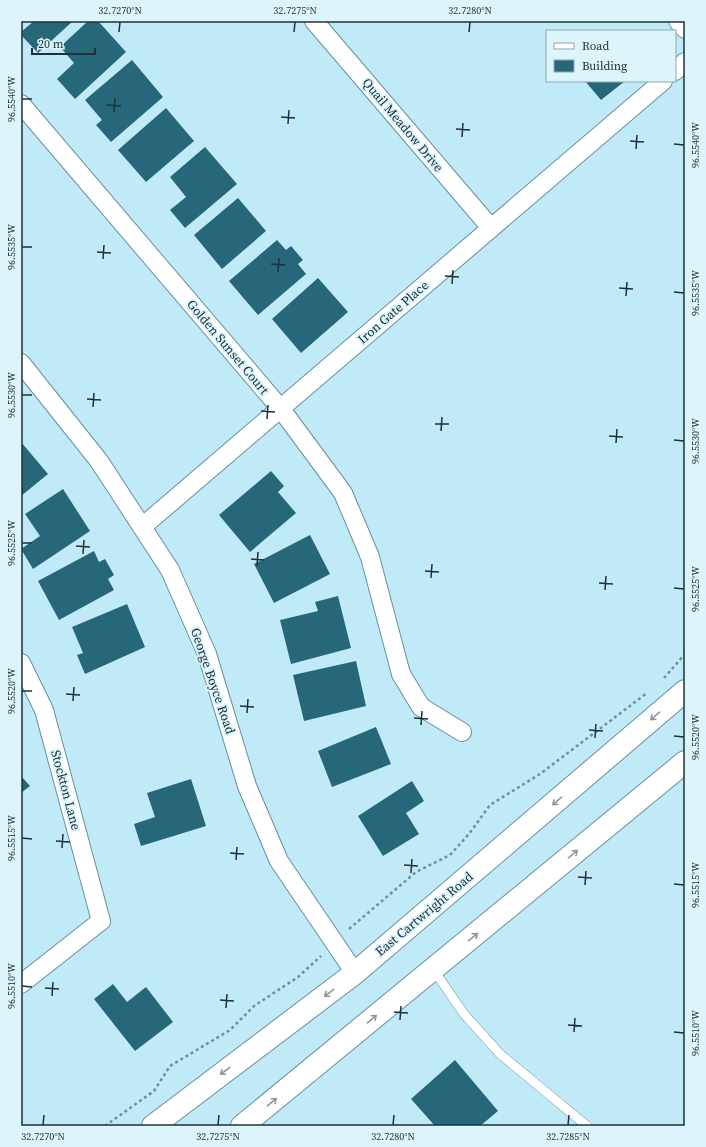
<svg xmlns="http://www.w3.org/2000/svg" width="706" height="1147" font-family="'Source Serif 4',serif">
<rect width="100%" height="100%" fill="#c1eaf9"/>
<path fill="#27677a" d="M34,21H73L38,53L21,35V32Z
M88,21H98L126,52L75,99L57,79L74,63L60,47Z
M132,60L163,97L111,142L96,125L102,120L85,100Z
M585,81H625L601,100Z
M166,108L194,141L146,182L118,150Z
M205,147L237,184L185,228L170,210L186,197L170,177Z
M238,198L266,231L222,269L194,235Z
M277,240L286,250L291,246L303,260L298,264L306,274L258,315L229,281Z
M318,278L348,312L301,353L272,319Z
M21,442L48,474L21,496Z
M271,471L284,486L278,492L296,513L250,552L219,515Z
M63,489L90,531L33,569L21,549L40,536L25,514Z
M310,535L330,574L274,603L254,564Z
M94,551L99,562L105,559L114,575L108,579L114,590L59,620L38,581Z
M338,596L351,648L291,664L280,620L318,611L315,602Z
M127,604L145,647L85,674L77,655L83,653L72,627Z
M356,661L366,706L304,721L293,675Z
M376,727L391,764L332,787L318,751Z
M21,776L30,786L21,793Z
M191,779L206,826L141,846L134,824L155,817L147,793Z
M412,781L424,801L406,813L419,834L383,856L358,816Z
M113,984L127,1002L146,987L173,1022L135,1051L94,999Z
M455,1060L498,1111L480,1126H435L411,1099Z"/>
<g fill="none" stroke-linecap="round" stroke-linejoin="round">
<g stroke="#678f9c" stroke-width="10">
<path id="lane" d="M433,969L464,1014L500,1054L587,1126"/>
</g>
<g stroke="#678f9c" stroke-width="20">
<path id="street" d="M314,21L491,228
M678,21L685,29
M675,71L685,62
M21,104L281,409L343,493L370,557L401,674L421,707L462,732
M21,363L99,461L170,570L207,654L247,786L279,861L355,973
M142,527L663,81
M21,663L44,710L101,921L21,984"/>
</g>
<g stroke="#678f9c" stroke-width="24">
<path id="secondary" d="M153,1126L355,973L685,691
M242,1126L685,762"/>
</g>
<path stroke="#728f99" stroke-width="2.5" stroke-dasharray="3 3" stroke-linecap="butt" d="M664,678L685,654
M349,929L416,872L450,855L469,834L490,805L540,774L647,693
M105,1126L154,1091L170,1066L230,1030L254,1006L298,977L321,956"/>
<use href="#lane" stroke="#fff" stroke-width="9"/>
<use href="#street" stroke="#fff" stroke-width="18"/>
<use href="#secondary" stroke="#fff" stroke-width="22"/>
</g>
<defs><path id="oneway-shaft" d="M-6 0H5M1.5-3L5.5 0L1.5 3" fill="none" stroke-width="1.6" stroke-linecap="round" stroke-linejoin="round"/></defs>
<g stroke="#90989a">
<use href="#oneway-shaft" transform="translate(655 716) rotate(139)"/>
<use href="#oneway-shaft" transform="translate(557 801) rotate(139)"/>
<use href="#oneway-shaft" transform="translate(573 854) rotate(-39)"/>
<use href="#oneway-shaft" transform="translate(473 937) rotate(-39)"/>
<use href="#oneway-shaft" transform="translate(329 993) rotate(143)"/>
<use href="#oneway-shaft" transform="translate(372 1019) rotate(-40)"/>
<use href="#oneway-shaft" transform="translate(225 1071) rotate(143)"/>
<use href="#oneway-shaft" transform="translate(272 1102) rotate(-40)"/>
</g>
<path fill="none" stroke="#203036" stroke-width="1.5" d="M119,32L120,22M294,32L295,22M469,32L470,22M22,99H32M107,105L121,106M114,112L115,98M281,117L295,118M288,124L289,110M456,129L470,130M462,137L463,123M630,141L644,142M674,144L684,145M636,149L637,135M22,247H32M97,252L111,253M103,259L104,245M271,264L285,265M278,272L279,258M445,276L459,277M452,284L453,270M619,288L633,289M674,292L684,293M626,296L627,282M22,395H32M87,399L101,400M93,407L94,393M261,411L275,412M267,419L268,405M435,424H449M441,431L442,417M609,436L623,437M674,440L684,441M616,443L617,429M22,543H32M76,546L90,547M83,554L84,540M251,559L264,560M257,566L258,552M425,571L439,572M431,578L432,564M599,583L613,584M674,588L684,589M605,590L606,576M22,691H32M66,694L80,695M73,701L74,687M240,706L254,707M247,713L248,699M414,718L428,719M421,725L422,711M589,730L603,731M674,736L684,737M595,738L596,724M22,838L32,839M56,841L70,842M62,848L63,834M230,853L244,854M236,860L237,847M404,865L418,866M411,873L412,859M578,877L592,878M674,884L684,885M585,885L586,871M22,986L32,987M45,988L59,989M52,996L53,982M220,1000L234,1001M226,1008L227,994M394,1012L408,1013M400,1020L401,1006M568,1025L582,1026M574,1032L575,1018M674,1032L684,1033M43,1125L44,1115M218,1125L219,1115M393,1125L394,1115M568,1125L569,1115"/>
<g text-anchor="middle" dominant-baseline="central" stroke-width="4" stroke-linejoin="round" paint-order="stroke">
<g font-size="13" fill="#203036" stroke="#dcf5fd">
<text transform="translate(403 125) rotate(50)">Quail Meadow Drive</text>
<text transform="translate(393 312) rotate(-41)">Iron Gate Place</text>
<text transform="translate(228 347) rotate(50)">Golden Sunset Court</text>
<text transform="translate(213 681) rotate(71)">George Boyce Road</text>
<text transform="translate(66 790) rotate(75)">Stockton Lane</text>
<text transform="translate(424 914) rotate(-40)">East Cartwright Road</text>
</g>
</g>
<rect width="706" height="1147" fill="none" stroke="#dcf5fd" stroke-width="44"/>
<rect x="546" y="30" width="130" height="52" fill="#dcf5fd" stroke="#91a6ad"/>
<rect x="554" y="43" width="20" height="6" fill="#ffffff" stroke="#91a6ad"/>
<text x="582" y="50" font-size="12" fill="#203036">Road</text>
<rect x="554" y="60" width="20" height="12" fill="#27677a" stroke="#91a6ad"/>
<text x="582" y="70" font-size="12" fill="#203036">Building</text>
<path d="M32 48v6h63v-6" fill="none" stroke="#203036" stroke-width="2"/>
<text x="38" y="48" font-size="12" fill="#203036" stroke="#dcf5fd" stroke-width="3" paint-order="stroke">20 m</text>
<rect x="22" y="22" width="662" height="1103" fill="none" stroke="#203036" stroke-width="1.5"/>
<g font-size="10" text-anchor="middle" fill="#203036">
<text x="120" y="14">32.7270°N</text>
<text x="295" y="14">32.7275°N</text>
<text x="470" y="14">32.7280°N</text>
<text transform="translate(11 99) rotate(-90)" y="4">96.5540°W</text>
<text transform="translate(695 145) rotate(-90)" y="4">96.5540°W</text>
<text transform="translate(11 247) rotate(-90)" y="4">96.5535°W</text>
<text transform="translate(695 293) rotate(-90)" y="4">96.5535°W</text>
<text transform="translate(11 395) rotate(-90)" y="4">96.5530°W</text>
<text transform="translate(695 441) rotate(-90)" y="4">96.5530°W</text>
<text transform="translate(11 543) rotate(-90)" y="4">96.5525°W</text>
<text transform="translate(695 589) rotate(-90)" y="4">96.5525°W</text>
<text transform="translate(11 691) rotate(-90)" y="4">96.5520°W</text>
<text transform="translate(695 737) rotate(-90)" y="4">96.5520°W</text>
<text transform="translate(11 838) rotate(-90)" y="4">96.5515°W</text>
<text transform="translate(695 885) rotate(-90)" y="4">96.5515°W</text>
<text transform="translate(11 986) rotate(-90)" y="4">96.5510°W</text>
<text transform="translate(695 1033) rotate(-90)" y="4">96.5510°W</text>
<text x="43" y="1140">32.7270°N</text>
<text x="218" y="1140">32.7275°N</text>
<text x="393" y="1140">32.7280°N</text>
<text x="568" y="1140">32.7285°N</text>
</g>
</svg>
